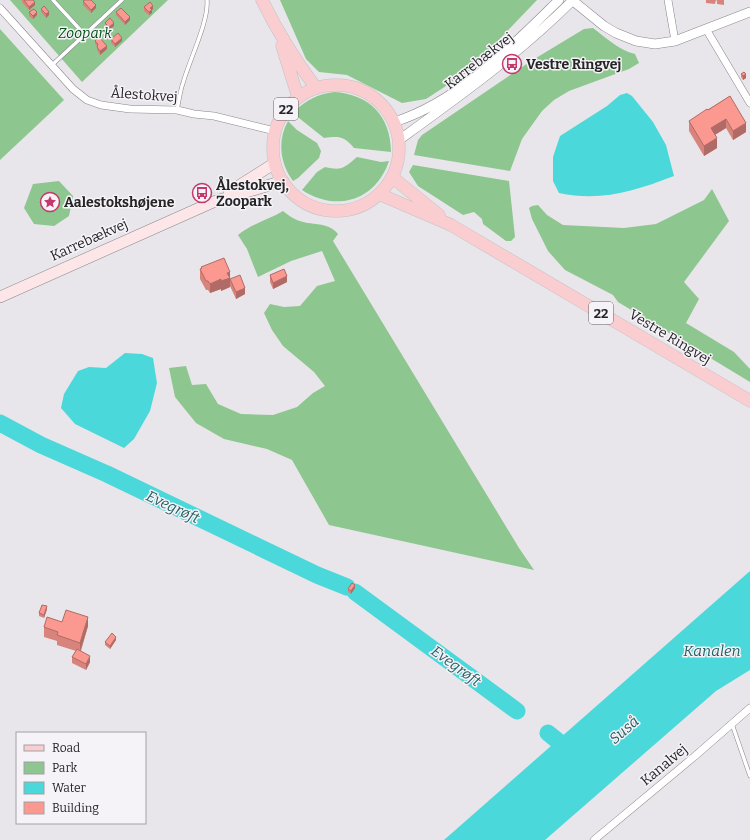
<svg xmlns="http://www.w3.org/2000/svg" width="750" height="840" font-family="Bitter,serif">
<rect width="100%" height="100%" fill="#e8e6ea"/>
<path fill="#8dc68f" d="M10,0H168L82,82Z
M280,0H537L469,71L426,99L402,103L347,75L319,72L306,59Z
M593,28C606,38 619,50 635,54L639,63L629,69L569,91L554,100L542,111L522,139L510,171L414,155L418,140L422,135L531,61L584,29Z
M0,29L64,100L0,160Z
M334,92C369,94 391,116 391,152L354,148C344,136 339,136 324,138L294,114L295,111C306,100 318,94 334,92Z
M288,121L297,130L317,143L321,151L319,158L298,178L293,181C280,163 277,141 288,121Z
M357,157L381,162L389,161C376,200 337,213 302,190L317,172L325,167C342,171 344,168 357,157Z
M413,165L509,181L515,237L511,241H506L483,224L482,219L474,212L463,215L418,186L409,172Z
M59,181L73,196L69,216L54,226L34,224L24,208L33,184Z
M712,189L729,221L684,282L699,299L686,323L734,352L750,369V382L618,302L613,295L565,270L548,251L532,219L529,208L532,206L538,205L547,215L563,225L624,228L656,224L704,200Z
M283,211C287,214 292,218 297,220C311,226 328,221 338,234L333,241L519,548L534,570L329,525L292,460L267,449L224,439L196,423L175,397L169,368L186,366L192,385L206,384L218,404L241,414L273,415L297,407L313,393L325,386L314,372L283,346L272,330L264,313L270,304L284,307L300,306L317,286L335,281L322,251L291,261L258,277L247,249L238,235C251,224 268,220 283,211Z"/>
<path fill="#4bd8da" d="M627,93L632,96L653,122L666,145L674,176C635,191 601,202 559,193L553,181V157L560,136L607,106L620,95Z
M125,353L142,354L153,358L157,383L150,411L134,439L124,448L75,424L61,408L64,394L78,371L89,367L106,368Z
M750,571V670L716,691L545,840H444Z"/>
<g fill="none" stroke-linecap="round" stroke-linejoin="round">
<path stroke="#4bd8da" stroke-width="17" d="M0,423L41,445L107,474L317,575L347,587
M355,592L517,711
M548,733L574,754"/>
<g stroke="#88868a" stroke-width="4.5">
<path id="service" d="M53,0L85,35
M52,65L122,0
M177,110C179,101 180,91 183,83C189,61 209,21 207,0
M732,724L750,776"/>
</g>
<g stroke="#88868a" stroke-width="8">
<path id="minor" d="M668,0L675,41
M0,8L73,89L87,100L101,105L130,109L177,110L194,114L214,116L275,131
M706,29L750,103
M594,840L695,756L750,708"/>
</g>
<g stroke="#88868a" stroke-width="10">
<path id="tertiary" d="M572,0L604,26L616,33L636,41L655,44L675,41L750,12
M394,122C458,102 512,46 559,0
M399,140C460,96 520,53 573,0"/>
</g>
<g stroke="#88868a" stroke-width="12">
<path id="secondary" d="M229,192L275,163
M0,297L213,202L283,181"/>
</g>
<g stroke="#c2c2c2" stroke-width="13">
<path id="primary" d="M262,0C277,31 295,60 316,88
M282,46L298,97
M273 148a63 63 0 1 1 126 0a63 63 0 1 1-126 0Z
M392,177L439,215
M379,194L451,225L750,401"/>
</g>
<use href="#service" stroke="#fff" stroke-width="3.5"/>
<use href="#minor" stroke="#fff" stroke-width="7"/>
<use href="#tertiary" stroke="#fff" stroke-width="9"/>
<use href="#secondary" stroke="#fce6e8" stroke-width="11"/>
<use href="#primary" stroke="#facdd1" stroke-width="12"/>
</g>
<path fill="#d8847d" d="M22,0H33L35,5L29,10L22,2Z
M706,0H724V5L717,4V1L716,0L715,4L706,3Z
M83,1L96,8L91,13L83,5Z
M144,7L153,9L152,10V13L149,15L144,11Z
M41,9L49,15L46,18L41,12Z
M29,12L37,15L33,19L29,16Z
M116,12L130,20L125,25L116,15Z
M105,23L114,26L109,30L105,26Z
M111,39L122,41L115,47L111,43Z
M95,41L107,49L100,55L97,50V46L95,44Z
M741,74L746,78L743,80L741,77Z
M730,96L746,132L733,140L726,128L715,135L717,148L704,156L689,131V121Z
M201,267L230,281V287L221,291V289L210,293L208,290H206L200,279V269H201Z
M270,275L287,282L273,289L270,282Z
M230,279L245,294L236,299L230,286Z
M355,588L351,594L348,592V589Z
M47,609L44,618L39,616V613Z
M62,622L88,626L81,651L90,662L86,670L72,663V657L76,651L57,645V641L44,637V627Z
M116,640L110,649L105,645V642Z"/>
<path fill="#b06b66" d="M35,2V5L29,10V7Z
M96,5V8L91,13V10Z
M153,6V9L152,10V13L149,15L150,8Z
M37,12V15L33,19V16Z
M49,12V15L46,18V14Z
M130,17V20L125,25V22Z
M114,23V26L109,30V27Z
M122,38V41L115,47V44Z
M107,46V49L100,55V51Z
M746,74V78L743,80V76Z
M726,119V128L711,137V128Z
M746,123V132L733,140V131Z
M717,138V148L704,156V146Z
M230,272V287L221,291V281L227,273Z
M287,276V282L273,289V283Z
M221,279V289L210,293V284Z
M245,288V294L236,299V292Z
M355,585V588L351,594V591Z
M47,606V609L44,618V615Z
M88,617V626L80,652V643Z
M116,637V640L110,649V646Z
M90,656V662L86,670V664Z"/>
<path fill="#fb9991" stroke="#b06b66" d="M24,0H33L35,2L29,7Z
M85,0H91L96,5L91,10L83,1Z
M150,2L153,6L150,8L152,10L149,12L144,7Z
M44,6L49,12L46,14L41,9Z
M121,8L130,17L125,22L116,12Z
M34,9L37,12L33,16L29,12Z
M110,18L114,23L109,27L105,23Z
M118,33L122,38L115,44L111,39Z
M99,37L107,46L100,51L97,47L98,44L95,41Z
M744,72L746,74L743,76L741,74Z
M730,96L746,123L733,131L726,119L711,128L717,138L704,146L689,121L707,109L708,110Z
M224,258L230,272L227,273L230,278L221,281V279L210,284L208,281H206L200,269L202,268L201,267Z
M284,269L287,276L273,283L270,275Z
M240,275L245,288L236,292L230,279Z
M352,583L355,585L351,591L348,589Z
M42,605L47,606L44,615L39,613Z
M66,610L88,617L80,643L57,635L58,632L44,627L47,617L62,622Z
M112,633L116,637L110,646L105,642Z
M77,649L90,656L86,664L72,657Z"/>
<defs>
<g id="bus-ring" transform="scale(1)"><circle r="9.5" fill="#f6f3f8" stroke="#c4386b" stroke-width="1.5"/><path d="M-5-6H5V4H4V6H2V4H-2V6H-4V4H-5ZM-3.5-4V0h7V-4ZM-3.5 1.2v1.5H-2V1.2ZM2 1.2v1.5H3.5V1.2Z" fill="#c4386b"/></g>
<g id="sight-ring" transform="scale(1)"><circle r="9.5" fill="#f6f3f8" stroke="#c4386b" stroke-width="1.5"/><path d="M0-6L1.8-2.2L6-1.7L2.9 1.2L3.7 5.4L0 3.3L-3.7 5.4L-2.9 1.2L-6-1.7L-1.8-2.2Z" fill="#c4386b"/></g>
</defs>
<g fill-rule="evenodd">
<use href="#bus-ring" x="512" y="64"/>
<use href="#bus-ring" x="202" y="193"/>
<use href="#sight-ring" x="50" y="202"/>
</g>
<g text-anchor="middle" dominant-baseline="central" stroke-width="3" stroke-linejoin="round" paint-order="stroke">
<g fill="#f6f3f8" stroke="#646365" stroke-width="1">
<rect x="274" y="98" width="24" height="22" rx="3"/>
<rect x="589" y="302" width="24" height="22" rx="3"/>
</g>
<g font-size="13" font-weight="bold" fill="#252526">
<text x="286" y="109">22</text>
<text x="601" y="313">22</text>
</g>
<g font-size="14" font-style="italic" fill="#005214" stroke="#f6f3f8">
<text x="85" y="33">Zoopark</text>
</g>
<g font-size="14" fill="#252526" stroke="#f6f3f8">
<text transform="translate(479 61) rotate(-38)">Karrebækvej</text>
<text transform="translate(144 95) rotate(4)">Ålestokvej</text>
<text transform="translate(89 240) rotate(-24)">Karrebækvej</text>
<text transform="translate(670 337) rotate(31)">Vestre Ringvej</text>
<text transform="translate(664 765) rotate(-40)">Kanalvej</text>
</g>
<g font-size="14" font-weight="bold" fill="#252526" stroke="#f6f3f8" text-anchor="start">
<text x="526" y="64">Vestre Ringvej</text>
<text x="216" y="185">Ålestokvej,<tspan x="216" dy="16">Zoopark</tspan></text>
<text x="64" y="202">Aalestokshøjene</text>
</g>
<g font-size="15" font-style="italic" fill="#266061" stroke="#f6f3f8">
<text transform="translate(173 507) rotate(25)">Evegrøft</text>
<text x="712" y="651">Kanalen</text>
<text transform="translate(456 666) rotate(36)">Evegrøft</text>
<text transform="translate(624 730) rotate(-41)">Suså</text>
</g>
</g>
<rect x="16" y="732" width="130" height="92" fill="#f6f3f8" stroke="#a2a1a4"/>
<rect x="24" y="745" width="20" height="6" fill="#facdd1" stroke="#a2a1a4"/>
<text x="52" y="752" font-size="12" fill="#252526">Road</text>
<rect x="24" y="762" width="20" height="12" fill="#8dc68f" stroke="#a2a1a4"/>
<text x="52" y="772" font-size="12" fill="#252526">Park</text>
<rect x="24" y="782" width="20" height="12" fill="#4bd8da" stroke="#a2a1a4"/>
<text x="52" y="792" font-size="12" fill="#252526">Water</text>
<rect x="24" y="802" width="20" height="12" fill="#fb9991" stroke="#a2a1a4"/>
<text x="52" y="812" font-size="12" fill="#252526">Building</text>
</svg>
